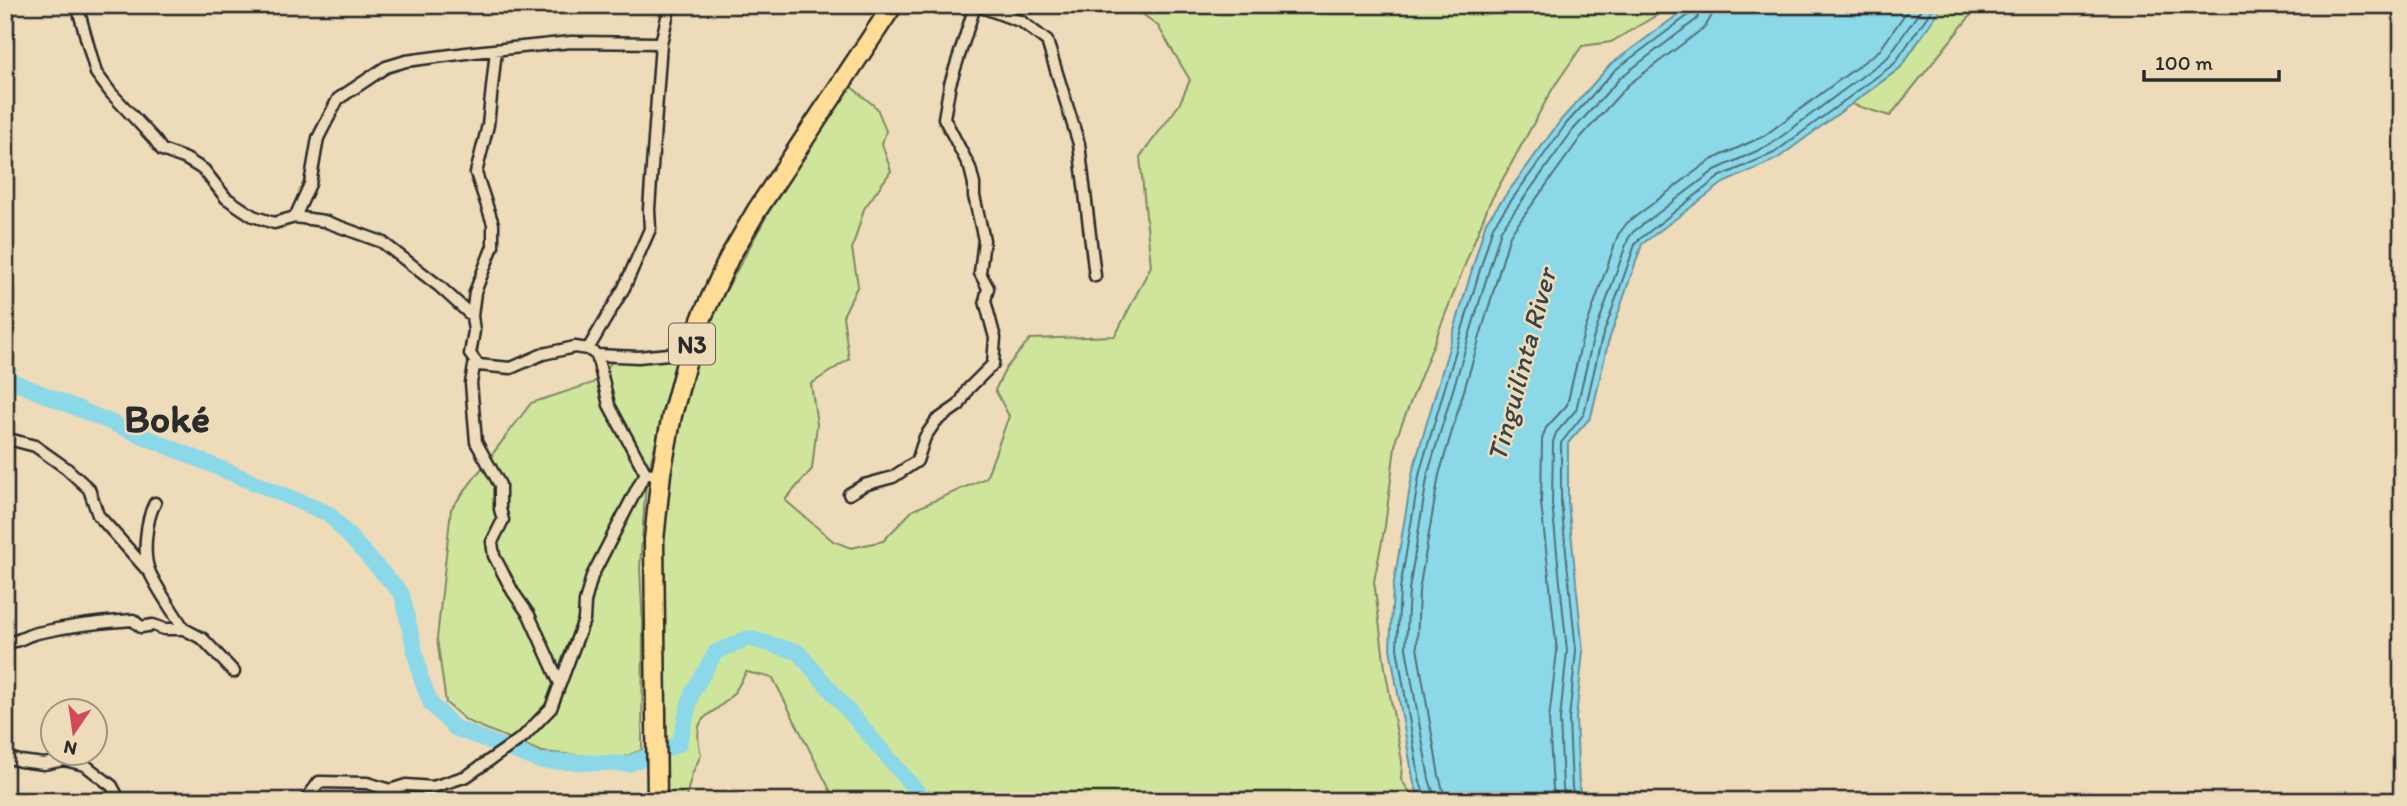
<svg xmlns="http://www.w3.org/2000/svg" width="2407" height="806" font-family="Itim,sans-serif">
<rect width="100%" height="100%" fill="#eedbb9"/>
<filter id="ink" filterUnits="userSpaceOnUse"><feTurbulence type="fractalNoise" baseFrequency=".0143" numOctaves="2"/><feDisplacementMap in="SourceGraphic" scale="14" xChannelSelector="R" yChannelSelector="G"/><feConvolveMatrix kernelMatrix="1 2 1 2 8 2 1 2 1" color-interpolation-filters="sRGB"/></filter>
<g filter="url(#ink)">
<path fill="#cfe59b" stroke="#7d8863" stroke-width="2" d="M1131,5H1674L1611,42L1582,46L1553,88L1489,204L1396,439L1385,526L1374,581L1385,668L1402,761L1401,780L1417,801H830L833,796L773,678L746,672C742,680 737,690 731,696C709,721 691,711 701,755L692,774L685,801L666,798L654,760L661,510L686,379L719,303L767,215L849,85L877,108L886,131L882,144L891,171L864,209L852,249L858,285L843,316L849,359L811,384L817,424L812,469L785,500L833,541L851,548L883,541L913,510L986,478L1009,416L995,390L1006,368L1030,339L1115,336L1151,266L1140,157L1179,105L1190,80L1158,26Z
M1943,5H1979L1890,116L1851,104L1900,68Z
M622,351L677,355L646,482L640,568L643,628L642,750L620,759L542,752L467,721L446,703L437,639L451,509L531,403L593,383Z"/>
<path fill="#8bd8e9" stroke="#65939d" stroke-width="2" d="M1691,5H1943L1900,68L1777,159L1723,183L1642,244L1608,343L1591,417L1568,443V502L1583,651L1576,718L1579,787L1583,801H1421L1414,784L1390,648L1393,588L1413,470L1486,222L1561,120L1610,65Z"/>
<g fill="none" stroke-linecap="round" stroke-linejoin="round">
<path stroke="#517077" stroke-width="2" d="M1427,801L1420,782L1397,648L1400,589L1420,471L1493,226L1566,124L1615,70L1690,14L1693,5
M1436,801L1429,779L1406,648L1409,590L1428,473L1501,230L1573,130L1621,77L1697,19L1702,5
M1446,801L1439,776L1417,647L1419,591L1439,475L1510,235L1581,137L1628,85L1705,27L1711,17L1713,5
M1556,801L1553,789L1549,719L1557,651L1541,503L1542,439L1546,428L1567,405L1583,336L1618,235L1627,223L1709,161L1764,136L1880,50L1911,5
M1567,801L1563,788L1560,719L1567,651L1552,503L1553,442L1556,433L1576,410L1593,339L1628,239L1633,232L1715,170L1770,145L1888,57L1924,5
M1576,801L1572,788L1569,719L1576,651L1561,502V443L1584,414L1601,341L1636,242L1719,177L1774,153L1894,64L1935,5"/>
<path stroke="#8bd8e9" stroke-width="16" d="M5,378L329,514L402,594L421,678L431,704L455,728L540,761L628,764L679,744L692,693L716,652L748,638L798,652L920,795L921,801"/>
<g stroke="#2b2b2b" stroke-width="15">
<path id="street" d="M77,5L96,73L111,93L154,139L162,150L186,159L204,170L226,198L253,216L274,223L295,217L324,221L382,242L439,286L472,316L474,331L470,354L478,365L511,368L543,354L575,347L588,349L597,355L638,357L689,352
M976,5L1022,22L1047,41L1079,144L1095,276
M295,217L310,184L318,138L338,99L386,67L406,61L474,52L571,42L661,43
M472,316L475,292L493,246V224L476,173L488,125L496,50
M588,349L624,288L650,229L649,209L661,43L670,5
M597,355L609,405L646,474
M475,361L471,383L476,442L500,485V509L503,520L492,542L494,556L513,592L529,615L560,684
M5,438L35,446L66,468L89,489L98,515L148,571
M849,494L864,485L893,477L917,461L925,437L936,421L959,405L968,389L993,364L995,338L985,301L988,288L980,273L984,240L974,196V184L970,168L944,118L950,84L975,6
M155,503C146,519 142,556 150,573C159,592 173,611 184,629
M5,641C17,644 26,635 37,633C69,626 101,622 133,620L141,627L153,625L164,629H184L203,639L234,672
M5,757L20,761L44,764L64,760L85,765L112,786L120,801
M305,801L319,782L367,783L390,790L406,785L433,787L467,776L523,737L551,708L584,620L585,602L592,576L641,481L646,474L661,473"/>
</g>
<g stroke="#2b2b2b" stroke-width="23">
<path id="highway" d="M657,801L654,540L661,473L672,415L689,352L703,315L729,258L757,210L893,5"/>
</g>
<use href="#street" stroke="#eedbb9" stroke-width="10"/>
<use href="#highway" stroke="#ffdd96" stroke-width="18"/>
</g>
</g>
<g text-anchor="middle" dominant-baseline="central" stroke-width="5" stroke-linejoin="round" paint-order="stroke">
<rect fill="#eedbb9" stroke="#666056" stroke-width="2" x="669" y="323.5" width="46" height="41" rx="5"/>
<g font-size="24" font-weight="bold" fill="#2b2b2b">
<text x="692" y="344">N3</text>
</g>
<g font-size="28" font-style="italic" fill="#394548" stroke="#eedbb9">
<text transform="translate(1521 365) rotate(-75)">Tinguilinta River</text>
</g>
<g font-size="40" font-weight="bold" fill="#2b2b2b" stroke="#eedbb9">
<text x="167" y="418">Boké</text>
</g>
</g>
<rect width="2407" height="806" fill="none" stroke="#eedbb9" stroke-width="28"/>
<rect x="14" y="14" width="2379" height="778" fill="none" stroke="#2b2b2b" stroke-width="2.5" filter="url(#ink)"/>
<g transform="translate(74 732) rotate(193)"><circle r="33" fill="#eedbb9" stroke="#a09580" stroke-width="2"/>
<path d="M0-5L12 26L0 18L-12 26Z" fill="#d1495b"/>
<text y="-10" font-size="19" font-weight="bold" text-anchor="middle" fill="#2b2b2b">N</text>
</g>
<path d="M2144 70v10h135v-10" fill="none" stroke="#2b2b2b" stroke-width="3.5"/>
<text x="2155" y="70" font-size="21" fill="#2b2b2b" stroke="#eedbb9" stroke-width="5" paint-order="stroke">100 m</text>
</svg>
